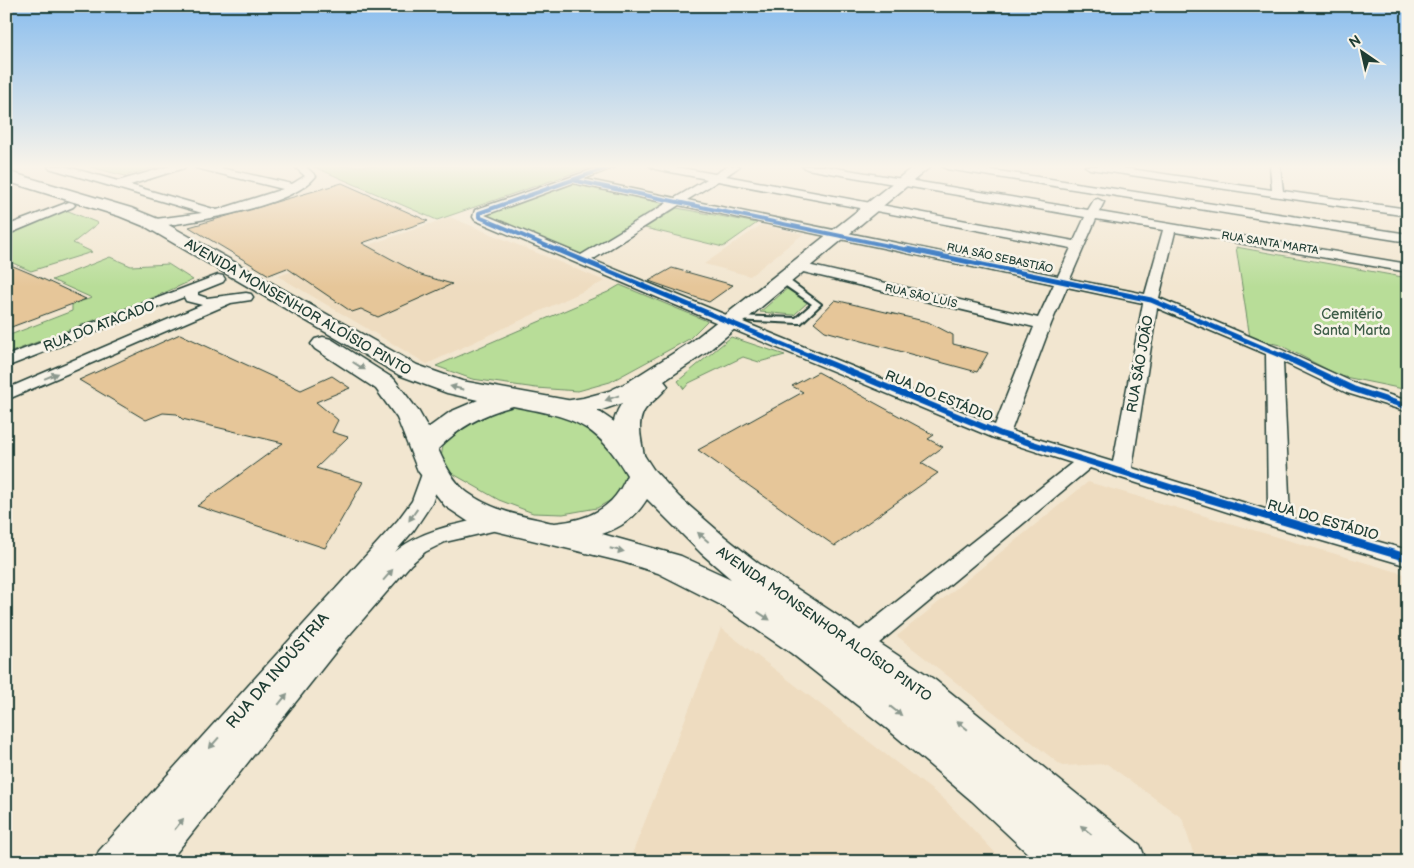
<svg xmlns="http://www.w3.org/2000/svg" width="1414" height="868" font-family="'Balsamiq Sans',sans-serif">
<rect width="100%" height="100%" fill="#f2e6d0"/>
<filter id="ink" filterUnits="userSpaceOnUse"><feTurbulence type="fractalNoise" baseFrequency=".02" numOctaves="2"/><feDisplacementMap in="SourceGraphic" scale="10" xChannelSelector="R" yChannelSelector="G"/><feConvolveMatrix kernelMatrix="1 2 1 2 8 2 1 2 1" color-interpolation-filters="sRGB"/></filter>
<g filter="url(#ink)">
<path fill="#eedcc0" d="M450,217L605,281L427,364L278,276Z
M761,225L803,234L750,276L704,264Z
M1088,482L1408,575V862H1196L1182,818L1107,764L1062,766L897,636Z
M721,628L945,800L1004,862H629Z"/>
<path fill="#b8dd98" stroke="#6c8d66" d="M87,166H159L125,176Z
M312,166H588L591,167L437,220Z
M566,184H574L664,203V206L583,255L573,254L484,217L486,211Z
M677,208L757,223L723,247L645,228Z
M66,210L98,223L73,243L92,252L31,271L6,260V235L52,213Z
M1236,247L1408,278V390L1340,376L1280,345L1250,338Z
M110,257L131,266L168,264L193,280L157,296L6,354V340L10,335L72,311V304L92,298L52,280Z
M620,285L707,321L689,339L610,382L578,391L536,388L472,379L436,366L608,292Z
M789,287L809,301L794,315L760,312Z
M731,337L785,355L759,362L743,357L689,383L684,389L678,381Z
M522,405L565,413L605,439L626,472L628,487L611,500L597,508L563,514L533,513L499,500L448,471L441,457L445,436L500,407Z"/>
<path fill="#e6c699" stroke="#1f3d34" d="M342,183L428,221L362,243L421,275L452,284L378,317L361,309L352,312L287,268L269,275L189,227Z
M6,263L32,274L86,299L6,329Z
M672,268L733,285L709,302L649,281Z
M835,300L928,322L953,335V344L988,353L977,372L825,331L814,322Z
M180,334L301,390L332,376L350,388L316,402L338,420L332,432L348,437L316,468L363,482L325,548L197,506L283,443L182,419L177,414L163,413L146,420L79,380Z
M818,372L934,435L928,439L943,447L921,463L938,473L835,546L698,450L803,392L792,386Z"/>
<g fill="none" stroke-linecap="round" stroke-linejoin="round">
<g stroke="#1f3d34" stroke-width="4">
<path id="lane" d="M780,278H786L821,304L801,323H798L733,320V316H736L796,318L812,304L780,282Z"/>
</g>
<g stroke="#1f3d34" stroke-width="3">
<path id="street" d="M48,166H64L118,181L170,166H185L184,168L130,185L217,210L283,189L196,168L195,166H212L292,184L305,176L294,166H305L316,176C292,207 191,223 152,227L146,223L148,220L202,213L49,168Z
M603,166H617L584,179L675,198L707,179L655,169L650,166H670L715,174L728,166H740L726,176L1074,241L1085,217L807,169L802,166H824L1088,210L1094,200L1098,199L1104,202L1099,212L1408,264V272L1175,232L1159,298L1280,349L1359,385L1408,401V412L1347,393L1283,362L1290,517L1408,550V566L1271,526L1090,468L866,654L857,657L848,654L844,647L848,640L1072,463L994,438L725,326L475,220L473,217L475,210L480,208ZM718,181L1071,248L1058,276L687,200ZM573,183L667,203L581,255L485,215ZM679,205L1054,284L1038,318L799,263L792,267L799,271L1034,327L995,425L592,260ZM1096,219L1163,230L1145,294L1070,279ZM1067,287L1143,303L1113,462L1011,431L1051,324ZM1157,308L1266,354L1268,510L1132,468Z
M942,166H966L1408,234V242L947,169Z
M1085,166H1110L1272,190L1270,166H1280L1283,191L1408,209V216L1090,169Z
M69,202L73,203L75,205L73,207L6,235V226Z
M218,275L223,276L225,279L223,282L198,292V295L207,298L246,293L251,294L253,297L251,300L231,303L6,400V389L202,305L186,301L184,297L6,367V356Z
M433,465L440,466L443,471L432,503L414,530L395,552C425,527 464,523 502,515L510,517L513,522L510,527L445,542L425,552L411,564L344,641L169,862H132L133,860L94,862L99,851L398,520L412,501L423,471L426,466Z"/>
</g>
<g stroke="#1f3d34" stroke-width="3">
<path id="secondary" d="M914,166H931L707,352L664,381L668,386C662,394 655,399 648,406C635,419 641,439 644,455L640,461L630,464L620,461C608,444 611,419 622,403C602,410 580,419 558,414L554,408L558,402L583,398L609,391L628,382L691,342Z"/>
</g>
<g stroke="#1f3d34" stroke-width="3">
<path id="primary" d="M6,171L131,208L158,219L417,365L462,381L567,400L601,413L620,426L640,449L653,469L679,497L725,537L758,563L935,680L1140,845L1147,862H1037L972,801L885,727L791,653L719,604L658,573L623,562L491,530L469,522L445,506L418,471L397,418L376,389L315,349L311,344L315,339L323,337L331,339L394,379L419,412L428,428L450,412L478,400L447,393L399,375L146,227L119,216L6,181ZM513,406C570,417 596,421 627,475C615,508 589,520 555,523C549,523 542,520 536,519C512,514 489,508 468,493C454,483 445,465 438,449C459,427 483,414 513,406ZM647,499L701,553L731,579L681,556L602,534C622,527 636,517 647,499Z"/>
</g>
<use href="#lane" fill="#f7f3e8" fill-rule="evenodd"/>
<use href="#street" fill="#f7f3e8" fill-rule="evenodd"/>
<use href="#secondary" fill="#f7f3e8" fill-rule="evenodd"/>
<use href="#primary" fill="#f7f3e8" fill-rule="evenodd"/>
<g stroke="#f7f3e8" stroke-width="5.5">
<path id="cycleway-far3" d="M572,180L913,251
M559,251L479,217V213L612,166"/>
</g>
<g stroke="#f7f3e8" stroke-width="8">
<path id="cycleway-far2" d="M556,249L812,357
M907,249L1151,300L1284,357"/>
</g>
<g stroke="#f7f3e8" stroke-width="9">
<path id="cycleway-far1" d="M809,355L1001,434L1180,490
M1281,355L1353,389L1408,407"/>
</g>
<g stroke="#f7f3e8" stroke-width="11">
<path id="cycleway" d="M1176,489L1408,558"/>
</g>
<use href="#cycleway-far3" stroke="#0057b8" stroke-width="4"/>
<use href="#cycleway-far2" stroke="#0057b8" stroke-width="5"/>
<use href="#cycleway-far1" stroke="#0057b8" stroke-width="6"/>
<use href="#cycleway" stroke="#0057b8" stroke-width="8"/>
</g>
<defs><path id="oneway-solid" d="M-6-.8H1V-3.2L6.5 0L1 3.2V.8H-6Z" transform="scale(1.25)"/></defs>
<g fill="#8b988e">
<use href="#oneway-solid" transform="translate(359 366) rotate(32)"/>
<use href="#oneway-solid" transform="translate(51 376) rotate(-23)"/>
<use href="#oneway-solid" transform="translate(457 388) rotate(-166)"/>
<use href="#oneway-solid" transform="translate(612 398) rotate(160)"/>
<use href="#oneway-solid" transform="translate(413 515) rotate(125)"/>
<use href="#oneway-solid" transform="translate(703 537) rotate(-139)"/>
<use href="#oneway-solid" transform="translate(617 550) rotate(13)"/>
<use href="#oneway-solid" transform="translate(388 575) rotate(-49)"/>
<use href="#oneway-solid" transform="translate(764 616) rotate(33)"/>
<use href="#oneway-solid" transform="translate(283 699) rotate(-51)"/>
<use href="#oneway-solid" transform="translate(896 711) rotate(38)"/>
<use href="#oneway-solid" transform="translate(962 725) rotate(-141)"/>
<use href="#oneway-solid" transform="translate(214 743) rotate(131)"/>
<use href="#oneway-solid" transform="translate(179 824) rotate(-51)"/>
<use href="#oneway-solid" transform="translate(1086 830) rotate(-140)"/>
</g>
</g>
<linearGradient id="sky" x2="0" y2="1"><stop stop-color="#89bdee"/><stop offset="0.58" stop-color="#f9f4ea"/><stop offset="1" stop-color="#f9f4ea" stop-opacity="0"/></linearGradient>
<rect width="1414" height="287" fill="url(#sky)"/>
<g text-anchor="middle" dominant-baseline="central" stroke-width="5" stroke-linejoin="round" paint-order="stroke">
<g font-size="11" fill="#1f3d34" stroke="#f7f3e8">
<text transform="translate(1270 243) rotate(9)">RUA SANTA MARTA</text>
<text transform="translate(1000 258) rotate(12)">RUA SÃO SEBASTIÃO</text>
<text transform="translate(921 296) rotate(13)">RUA SÃO LUÍS</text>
</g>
<g font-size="14" fill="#1f3d34" stroke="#f7f3e8">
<text transform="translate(298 307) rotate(30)">AVENIDA MONSENHOR ALOÍSIO PINTO</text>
<text transform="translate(99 326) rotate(-21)">RUA DO ATACADO</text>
<text transform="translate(1140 364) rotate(-80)">RUA SÃO JOÃO</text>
<text transform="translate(939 396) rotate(22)">RUA DO ESTÁDIO</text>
<text transform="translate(1323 520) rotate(16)">RUA DO ESTÁDIO</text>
<text transform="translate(824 624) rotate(35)">AVENIDA MONSENHOR ALOÍSIO PINTO</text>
</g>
<g font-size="14" fill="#3e5d48" stroke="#f7f3e8">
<text x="1352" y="314">Cemitério<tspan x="1352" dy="16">Santa Marta</tspan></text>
</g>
<g font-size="16" fill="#1f3d34" stroke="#f7f3e8">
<text transform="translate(278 671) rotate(-49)">RUA DA INDÚSTRIA</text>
</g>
</g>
<rect width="1414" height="868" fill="none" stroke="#f7f3e8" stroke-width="25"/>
<rect x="12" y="12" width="1389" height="843" fill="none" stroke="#1f3d34" stroke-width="2" filter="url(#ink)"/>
<g transform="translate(1362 52) rotate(326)" stroke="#f7f3e8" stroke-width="4" paint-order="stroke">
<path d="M0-4L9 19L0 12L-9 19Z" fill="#1f3d34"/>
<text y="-8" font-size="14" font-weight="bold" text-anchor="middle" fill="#1f3d34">N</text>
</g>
</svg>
